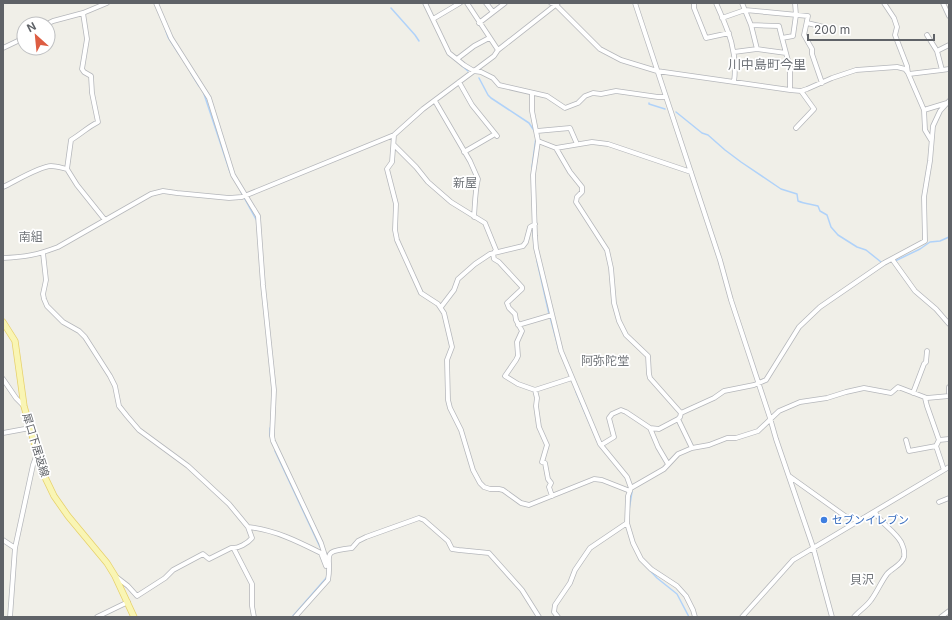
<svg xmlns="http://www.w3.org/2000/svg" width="952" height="620" font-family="Inter,'Noto Sans JP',sans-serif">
<rect width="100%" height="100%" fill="#f0efe8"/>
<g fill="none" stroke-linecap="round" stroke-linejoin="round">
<path stroke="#b0d2f9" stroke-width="1.5" d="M391,8L415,35L419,41
M164,25L168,37L179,54
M448,54L468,71
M191,73L199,86
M479,78L488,95L491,98L529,123L535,132
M204,94L230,172
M649,103V104L665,109
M676,112L702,133L708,135L725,150L741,162L781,189L797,194L798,201C805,204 811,204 818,206L820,211L827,215L831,227L838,235L857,247L866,250L881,262
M532,167L536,137
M241,192L257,221
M533,228L534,246
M537,261L549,314
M895,261L920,249L930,242L940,241L949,237
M550,317L559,350
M576,392L598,443
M270,436V428
M275,451L320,547
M629,510L632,492
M639,559L657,578L677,594L689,617
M292,617L327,577"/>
<g stroke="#b5b7bb" stroke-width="5.5">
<path id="minor" d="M156,3L171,38L209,98L233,175L258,216L263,285L274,390L272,436L273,441L321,543L328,565
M425,3L449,53L464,65L474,71L481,72L493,78L499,85L547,96L565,108L578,103L585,96L593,93L601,94L616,91L658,97H666
M467,3L498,50
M486,3L493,12
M551,3L556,5L600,49L621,60L657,71L790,90L801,91L807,89L832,78L856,70L897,67L905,69L909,74L942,70L937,51L949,45
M635,3L720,260L731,300L770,418L776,439L813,547L832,617
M694,3V8L706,38L729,33
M716,3C728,30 738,51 734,82
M742,3L751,25L757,49L786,53
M884,3L894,18L897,27L895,35L907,66L908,73L924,110L947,103
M943,3L949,16
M722,18L745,10L808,16L804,35L812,49V54L822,83
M433,19L460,3
M479,23L505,3
M807,23L824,27
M47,24L53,21L83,13L107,3
M751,25L779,26L782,38
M927,35L937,51
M3,48L24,38
M734,52L757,49
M457,59L474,46L489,38
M942,70L949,69
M459,82L472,105L497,136
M790,90V68L782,38L793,36L796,15L795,3
M532,94V111L538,141L533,175L535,236L536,248L561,351L600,444L627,477L631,488L628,496L627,523L633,543L641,559L651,569L677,586L686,596L693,610L695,617
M435,101L470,161L478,179C475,191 475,204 474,217
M924,110L925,130L931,140
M796,128L814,109L801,91
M537,131L570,128L577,144
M394,135L392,162L387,169L396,204L395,230L397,240L421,293L438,304L444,313L452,347L447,360L448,400L450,408L461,430L473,470L480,483L484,487L490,489H499L503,490L521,503L529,505L594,479L602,480L630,491
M538,141L556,148L592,142L608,144L691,172
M394,145L416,167L428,182L451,202L485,223L496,250L493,254L494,259L499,262L522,287V289L507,303L509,308L515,314L516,320L522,331L517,342L518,356L516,360L505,376L518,384L535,390L572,378
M556,148L570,172L582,187V192L577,197L576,202L607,250L611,268L614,303L619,321L626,335L648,356L649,374L650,378L681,413
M464,152L495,134
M67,169L77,185L105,220
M3,187C14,182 40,166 51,166C56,166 62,168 67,169L71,140C81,134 88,127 98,122L92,93L91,76L84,72L82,69L87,39L83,13
M43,253L46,280L43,294L44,299L47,306L63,322L79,331L85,337L110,376L115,386L119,406L127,416L139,430L188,466L229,504L248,527L252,538C248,543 238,549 231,548L209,559L203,554L173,570L165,578L137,596L128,586L115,576
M3,258C25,257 37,255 58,247L151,194L163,191L177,193L229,198L242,197L394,135L423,109L494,56L498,50L558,3
M892,259L915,291L936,309L949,324
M441,307L454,290L458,279L475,264L490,254L523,246L526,242L530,227L535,224
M518,325L552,315
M3,379L16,398L23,405
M949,387V393
M535,390L537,398L536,406L539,427L547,445L542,462L545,463L548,479L551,483L549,487L552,496
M913,393L924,364L926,362L927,351
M925,398L927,406L939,440L936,446L944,470
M3,433L30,428
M906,440L909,451L936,446
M939,440L949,439
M601,445L614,437L609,418L612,414L621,410L626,412L650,428
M692,448L678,419L680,417L681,413L714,398L724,391L754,385L766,380L799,327L820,307L884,263L925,241L924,197L930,161L933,126L940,111L949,101
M668,464L658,447L650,428L659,429L678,419
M789,476L845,516L860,521
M631,488L664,469L678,454L692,448L709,445L727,438H736L758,431L779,411L800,402L827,398L846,392L864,388L891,393L898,387L927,398L949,396
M939,502L949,498
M248,527C275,530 297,541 321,553L326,566L328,565
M3,540L15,548
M234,549L252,584V606L254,617
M10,617L15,548L33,465L37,454
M97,617L128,602
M295,617L328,580C333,554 318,552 352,548L358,541L366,537L419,518L424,520L448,541L452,549L459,550L489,553L522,590L539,617
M558,617L554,612L555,605L570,583L575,570L590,548L627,523
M742,617L793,560L949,467
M854,617C859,611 866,607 871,600C877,592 881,582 887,574C892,568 902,565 904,557C905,552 903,546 901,542C894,530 881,524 875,512
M941,617L949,611"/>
</g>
<g stroke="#e7d16a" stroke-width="7">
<path id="major" d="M3,322L15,341L24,406L42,471L54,496L68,516L107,563L115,576L134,617"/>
</g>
<use href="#minor" stroke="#fff" stroke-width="4"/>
<use href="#major" stroke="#f9f5b4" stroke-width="5.5"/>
</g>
<circle fill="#3f7fe0" stroke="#fff" stroke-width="1.5" cx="824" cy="520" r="4"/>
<g text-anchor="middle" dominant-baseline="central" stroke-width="3.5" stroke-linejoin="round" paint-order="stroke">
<g font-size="11" fill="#5f6267" stroke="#fff">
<text transform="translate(36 445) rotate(73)">犀口下居返線</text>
</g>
<g font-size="11" fill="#366cbe" stroke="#fff" text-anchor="start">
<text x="832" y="520">セブンイレブン</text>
</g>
<g font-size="12" fill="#707479" stroke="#fff">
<text x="465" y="182">新屋</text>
<text x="31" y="236">南組</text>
<text x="605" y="360">阿弥陀堂</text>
<text x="862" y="579">貝沢</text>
</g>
<g font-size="13" fill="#707479" stroke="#fff">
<text x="767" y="64">川中島町今里</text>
</g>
</g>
<rect width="952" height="620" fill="none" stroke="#5f6267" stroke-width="8"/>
<g transform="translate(36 36) rotate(333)"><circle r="19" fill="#ffffff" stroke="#bfc0c2"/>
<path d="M0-3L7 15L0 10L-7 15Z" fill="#dd5d42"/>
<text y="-6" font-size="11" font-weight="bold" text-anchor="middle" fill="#5f6267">N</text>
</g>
<path d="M808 34v6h126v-6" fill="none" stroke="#5f6267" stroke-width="2"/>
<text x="814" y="34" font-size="12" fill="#5f6267" stroke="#ffffff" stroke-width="3" paint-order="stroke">200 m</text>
</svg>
